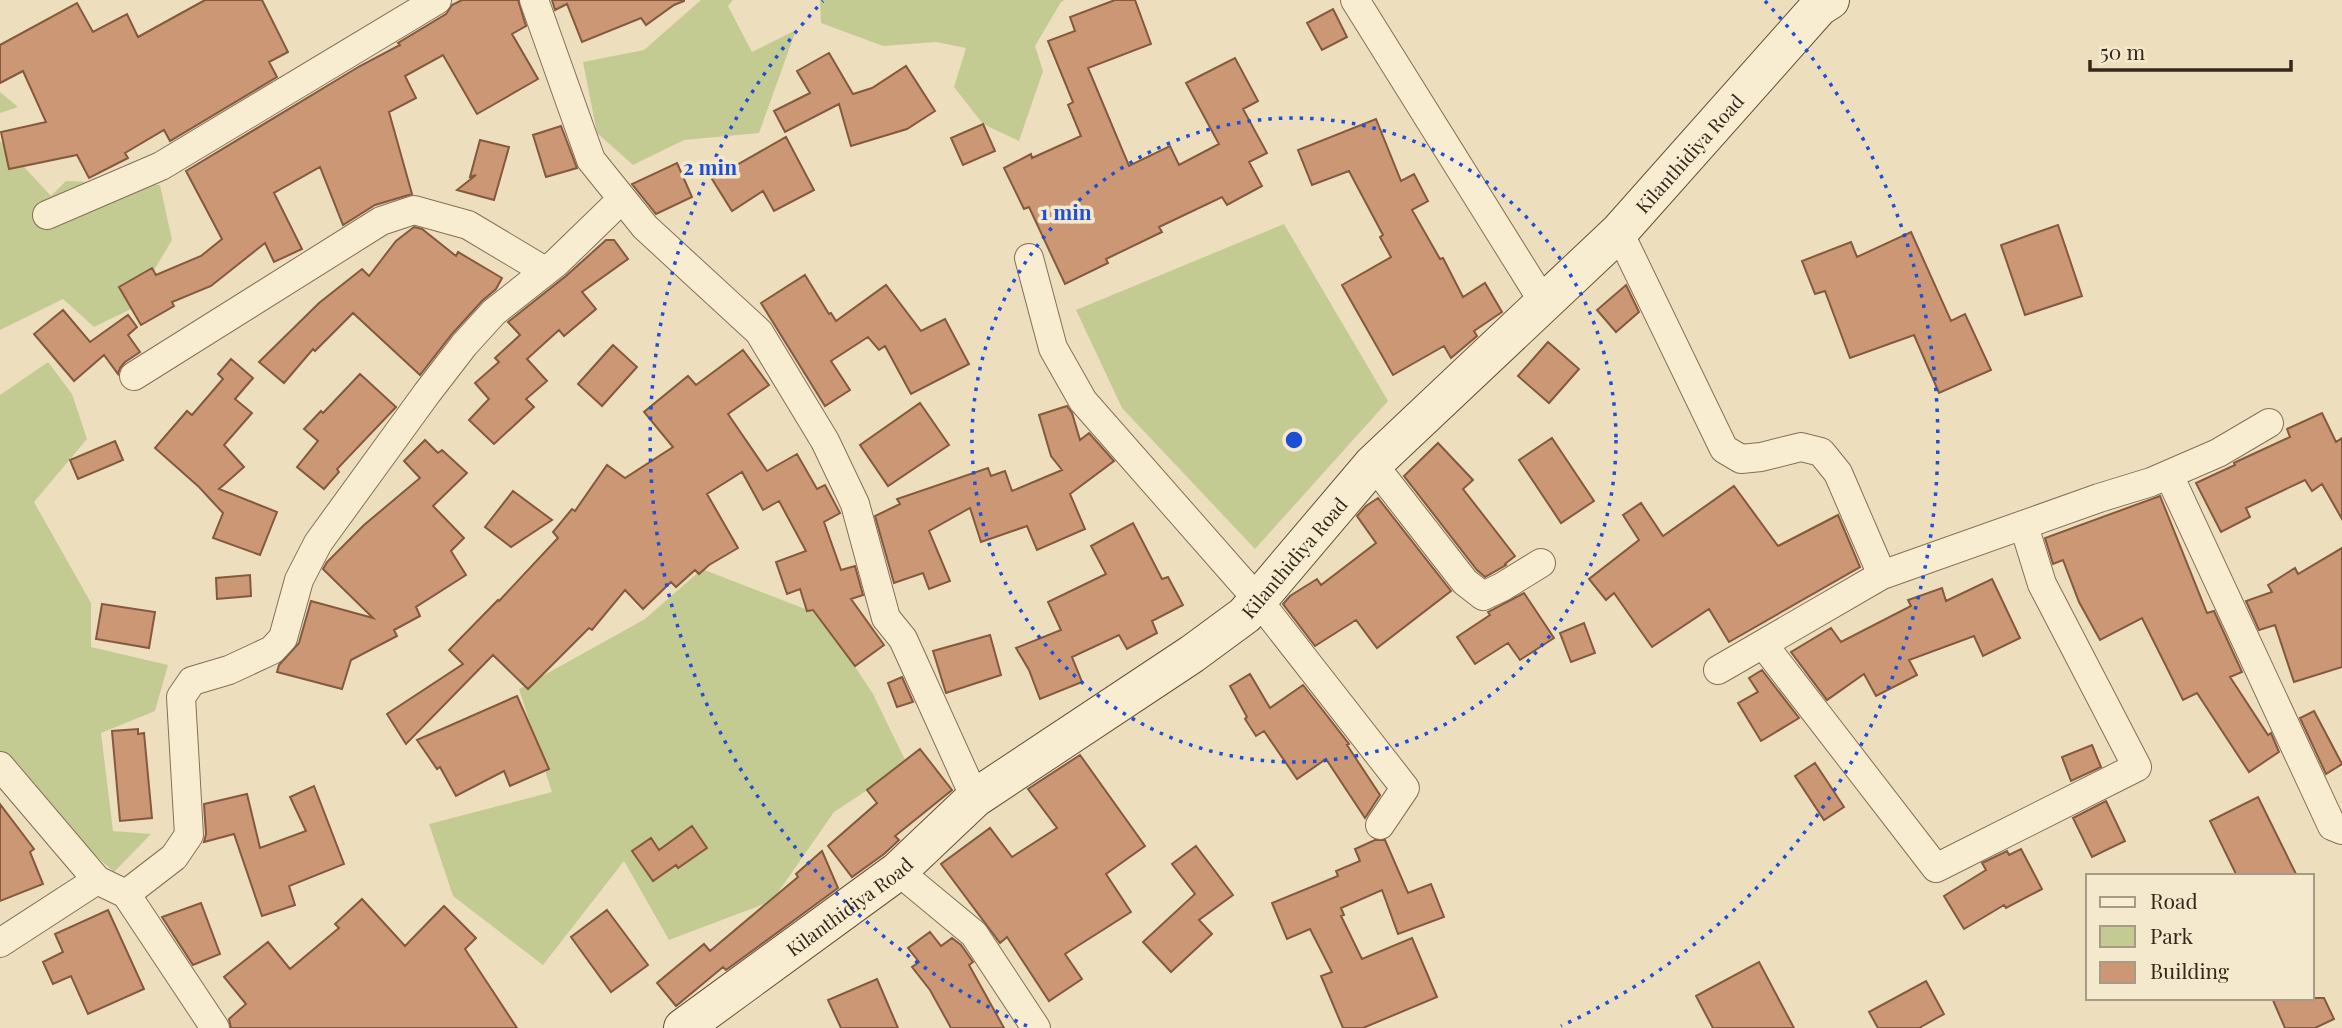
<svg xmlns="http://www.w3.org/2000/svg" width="2342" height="1028" font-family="'Playfair Display',serif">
<rect width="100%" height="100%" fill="#eddfbe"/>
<path fill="#c4cb92" d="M701,0H733L728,6L752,52L796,30L759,133L684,140L633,165L597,133L583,62L644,50Z
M820,0H1065L1061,2L1035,46L1043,71L1019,141L983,124L954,87L966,48L936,42L883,46L821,23Z
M0,92L18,107L0,113Z
M0,141L51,196L66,181L160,185L172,240L131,309L94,327L63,299L0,330Z
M1284,224L1388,401L1255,549L1122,408L1076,310Z
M48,362L72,394L87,439L34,502L91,603V647L168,665L155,711L101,733L113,831L151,834L114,872L47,813L0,761V395Z
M702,569L821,615L873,694L907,764L834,812L772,901L669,940L624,861L543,965L453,896L429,824L552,792L519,689L645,619Z"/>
<path fill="#cb9774" stroke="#84593d" stroke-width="2" d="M205,0H262L288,52L269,62L277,77L170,141L164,130L125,153L128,158L89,178L77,155L9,169L1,132L46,122L23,71L0,83V45L77,3L93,32L127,14L138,37Z
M462,0H518L526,26L512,34L538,79L477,114L443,55L405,76L416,98L389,112L412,194L375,205L343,225L320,167L274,193L302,249L274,262L265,243L211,286L172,302L174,306L141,325L119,287L152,268L156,275L201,256L222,239L186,171L360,66L400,45L398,43L446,14L452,5Z
M552,0H684V1L674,5L646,25L641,18L582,42L567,4L555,10Z
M1115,0H1135L1151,44L1088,68L1129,166L1170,146L1179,165L1219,144L1186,83L1235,58L1258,101L1243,109L1267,153L1249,162L1262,186L1227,205L1222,197L1159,227L1162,232L1106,259L1108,263L1065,284L1029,207L1024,209L1004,168L1031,154L1032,158L1081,136L1068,105L1073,102L1048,41L1075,31L1070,17Z
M1333,9L1347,37L1322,50L1307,23Z
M829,53L853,94L872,88L906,66L935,111L907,129L851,146L839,104L785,132L774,111L810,93L797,71Z
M1376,119L1401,181L1414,174L1428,201L1412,210L1440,259L1443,258L1463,297L1485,283L1502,312L1474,331L1477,336L1451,358L1444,346L1393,375L1342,285L1391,257L1380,237L1383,235L1349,171L1312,185L1298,150Z
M983,124L995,151L963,165L951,138Z
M561,126L577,168L546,177L533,135Z
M786,137L814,190L774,211L763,191L732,211L712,179Z
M480,140L509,147L494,200L457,190L476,175L470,177Z
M677,163L692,197L656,214L632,184Z
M2058,225L2082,296L2025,315L2001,245Z
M414,227L422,229L456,256L458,252L502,278L496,289L482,301L452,334L420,375L353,313L315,351L313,349L284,383L259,362L319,303L362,269L369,276L396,241Z
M1911,232L1951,321L1965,314L1991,370L1939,393L1914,335L1850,358L1825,291L1815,294L1802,261L1851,242L1857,257Z
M606,240H614L628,259L582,292L596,309L564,336L559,330L527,359L547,381L526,399L534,407L494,444L469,420L489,399L475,383L499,362L495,358L520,335L508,322L566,276Z
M805,275L829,314L831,313L836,321L886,285L921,331L945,319L969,364L911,394L885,346L879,350L868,337L831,361L850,390L825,406L761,303Z
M1626,285L1639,312L1616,332L1597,310Z
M63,310L90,342L128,315L137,327L128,335L140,352L125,362L120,368L118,374L104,355L74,381L34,334Z
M1548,342L1579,369L1549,403L1518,376Z
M613,345L637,367L602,406L578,384Z
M743,350L769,385L728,414L767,471L797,454L817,489L825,485L840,513L824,522L841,570L855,566L863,595L851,599L884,645L855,666L813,610L807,611L800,589L787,594L776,562L806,551L779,501L763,510L742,472L707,494L738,548L709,565L699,574L695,570L676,587L671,582L643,609L625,590L592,630L589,628L528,689L493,655L406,744L387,714L463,664L449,650L498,600L499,601L558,538L553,532L572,509L575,511L607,465L625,478L673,447L644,412L688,376L696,385Z
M231,359L253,378L235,399L252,413L224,445L244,467L219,489L277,512L260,555L213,538L223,513L199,487L155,448L187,411L192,415L223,379L218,374Z
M360,374L396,407L337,469L339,472L324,489L297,467L318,441L304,429L321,411L323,413Z
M920,403L949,445L888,486L860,445Z
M1067,406L1072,413L1080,440L1089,433L1114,461L1070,494L1085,529L1037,550L1027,526L981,542L970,508L929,531L950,581L929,589L923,573L894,583L875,516L900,504L897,499L988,468L991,476L1005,471L1012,491L1062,470L1051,456L1039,415Z
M2322,413L2336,442L2342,438V519L2322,484L2312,491L2305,480L2246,508L2250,517L2221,532L2196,483L2235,465L2234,463L2238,461L2290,437L2287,429Z
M1552,438L1594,501L1561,523L1519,460Z
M425,440L438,453L442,450L467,473L433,506L464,538L451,551L466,575L416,607L420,616L394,630L397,636L351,660L342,689L277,672L279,665L299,643L311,601L373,618L323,569L327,562L364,525L420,478L404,461Z
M115,441L123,460L78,479L70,460Z
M1438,443L1473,480L1463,489L1515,556L1505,564L1506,565L1485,577L1477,570L1404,476Z
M1734,486L1778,546L1838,515L1860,567L1729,642L1709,609L1652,647L1614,593L1606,600L1589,579L1639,540L1623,515L1641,503L1663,536Z
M513,491L552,520L511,547L485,527Z
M2160,496L2207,613L2214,611L2242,672L2230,677L2268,735L2271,733L2279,752L2249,772L2197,693L2183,700L2142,618L2100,640L2079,602L2063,560L2053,564L2045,538Z
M1378,498L1451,591L1377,648L1356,620L1315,646L1283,604L1290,596L1317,579L1321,585L1376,543L1357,516L1366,506Z
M1133,523L1162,579L1168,577L1183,605L1152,621L1157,633L1127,649L1119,635L1072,657L1082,682L1040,699L1029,670L1016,648L1061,630L1048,602L1106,574L1091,546Z
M2342,548V667L2294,682L2275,625L2259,630L2246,601L2272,592L2268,585L2295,568L2298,574Z
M250,575L251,596L217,599L216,578Z
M1992,579L2020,638L1983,656L1974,636L1909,660L1917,675L1876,696L1864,674L1827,700L1791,652L1831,628L1841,642L1911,606L1908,600L1942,588L1946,601Z
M1524,593L1554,638L1520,660L1508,643L1475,664L1457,637L1490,615L1488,612Z
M102,604L155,612L149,648L96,639Z
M1584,623L1595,653L1571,662L1560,633Z
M990,635L1001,675L946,693L933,651Z
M1762,670L1799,718L1761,741L1738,703L1758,692L1749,678Z
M1250,674L1270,708L1303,685L1349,744L1347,745L1380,795L1365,818L1326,759L1297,779L1264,731L1256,736L1245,719L1247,717L1230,686Z
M902,677L913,702L897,707L888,683Z
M517,696L549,769L510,786L504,771L456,796L440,767L437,769L417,740Z
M2314,711L2342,764L2326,774L2300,718Z
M138,729V734L144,733L152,818L120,821L112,731Z
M2092,745L2101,767L2071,781L2062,757Z
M920,749L952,790L895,836L899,840L884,854L852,877L828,846L877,803L867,790Z
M1080,755L1145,846L1106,874L1131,912L1065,954L1082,979L1049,1001L1007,937L1000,943L941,864L990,828L1012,857L1057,828L1028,789Z
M1815,763L1844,807L1824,820L1795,776Z
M314,786L344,864L289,886L295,905L262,916L234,834L204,842L206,834L204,804L247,794L260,848L306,831L290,797Z
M2258,797L2297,876H2237L2210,821Z
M2106,801L2125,841L2092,857L2073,818Z
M0,804L34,849L30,852L43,884L0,901Z
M692,826L707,848L678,868L676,865L653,881L632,851L651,838L659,850Z
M1375,840H1385L1408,893L1431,884L1444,917L1398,934L1382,890L1341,908L1344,915L1341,916L1362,959L1412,938L1437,997L1363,1028H1343L1321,976L1332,972L1310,929L1287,939L1272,903L1338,876L1336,871L1360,861L1355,849Z
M1196,846L1233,895L1199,920L1212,934L1171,972L1143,942L1195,894L1172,864Z
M2021,849L2042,889L2006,908L2004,905L1964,929L1944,896L1986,870L1982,863L2007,851L2009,855Z
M822,851L838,888L726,970L723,967L676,1006L657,983L704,944L710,951L798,877L796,874Z
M362,899L405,946L444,906L476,938L465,949L517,1028H231L229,1019L246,1004L224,977L268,942L290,969L339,928L335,924Z
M201,903L220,954L193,965L162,917Z
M108,910L144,989L88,1014L71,976L53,984L43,962L63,952L55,934Z
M607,910L648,965L611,992L571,937Z
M930,932L941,946L952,938L961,945L973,962L969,965L1004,1028H951L930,990L912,967L919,962L908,948Z
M1759,962L1794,1028H1713L1696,996Z
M877,979L898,1028H841L828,1000Z
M1926,981L1944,1014L1919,1028H1878L1869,1012Z
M2272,998H2324L2334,1019L2315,1028H2285Z"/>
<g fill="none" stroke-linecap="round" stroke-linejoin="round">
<g stroke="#856f57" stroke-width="30">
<path id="street" d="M534,0L591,160L645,227L759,332L825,441L855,504L886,618L903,639L975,798
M1355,0L1544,303
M47,215L161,166L437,0
M1619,232L1724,449L1741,459L1761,457L1801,447L1821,452L1838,473L1882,575
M1029,258L1053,348L1083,401L1258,600L1405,788L1380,825
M134,376L381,221L414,210L468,225L545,271
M1373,464L1465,582L1483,596L1502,587L1541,563
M2169,475L2332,826L2342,830
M1763,644L1936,868L2137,767L2042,584L2024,526
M1718,670L1882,575L2099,498L2151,482L2218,453L2269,423
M0,766L97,880L126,894L215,1028
M898,871L974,934L1036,1028
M126,894L174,857L189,835L181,697L192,681L229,670L272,650L283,638L299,580L318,543L427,393L464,345L494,312L556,263L622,199
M0,943L97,880"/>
</g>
<g stroke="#67503a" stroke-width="40">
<g id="secondary">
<path id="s1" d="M683,1028L898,871L975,798L1192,654L1245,615L1373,464L1619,232L1819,7L1830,0"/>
</g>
</g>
<use href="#street" stroke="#f8ecd1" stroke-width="28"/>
<use href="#secondary" stroke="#f8ecd1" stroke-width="38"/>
</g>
<g fill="none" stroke="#1d4ed8" stroke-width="3.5" stroke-dasharray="3.5 7">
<circle cx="1294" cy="440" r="322"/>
<path d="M1027 1026A644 644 0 0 1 823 1M1765 1A644 644 0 0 1 1561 1026"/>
</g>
<g text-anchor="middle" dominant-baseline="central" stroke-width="7" stroke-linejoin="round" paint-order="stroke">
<g font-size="19" fill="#34271c" stroke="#f5e9cd">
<text stroke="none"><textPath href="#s1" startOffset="1340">Kilanthidiya Road</textPath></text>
<text stroke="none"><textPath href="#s1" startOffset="774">Kilanthidiya Road</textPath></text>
<text stroke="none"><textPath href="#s1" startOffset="206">Kilanthidiya Road</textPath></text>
</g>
</g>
<circle cx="1294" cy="440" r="10" fill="#1d4ed8" stroke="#f5e9cd" stroke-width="3.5"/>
<g font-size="21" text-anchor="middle" font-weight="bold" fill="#1d4ed8" stroke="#f5e9cd" stroke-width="7" stroke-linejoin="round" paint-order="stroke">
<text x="710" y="175">2 min</text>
<text x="1066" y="220">1 min</text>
</g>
<rect x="2086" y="874" width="228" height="126" fill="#f5e9cd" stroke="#a89b86" stroke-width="2"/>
<rect x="2100" y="897" width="35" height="10" fill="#f8ecd1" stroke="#a89b86" stroke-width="2"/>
<text x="2150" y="909" font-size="21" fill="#34271c">Road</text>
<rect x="2100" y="926" width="35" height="21" fill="#c4cb92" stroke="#a89b86" stroke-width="2"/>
<text x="2150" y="944" font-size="21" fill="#34271c">Park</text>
<rect x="2100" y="962" width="35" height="21" fill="#cb9774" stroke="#a89b86" stroke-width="2"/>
<text x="2150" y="979" font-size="21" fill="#34271c">Building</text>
<path d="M2090 60v10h201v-10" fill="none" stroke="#34271c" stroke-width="3.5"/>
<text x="2100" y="60" font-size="21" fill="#34271c" stroke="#f5e9cd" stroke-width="5" paint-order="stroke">50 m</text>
</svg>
